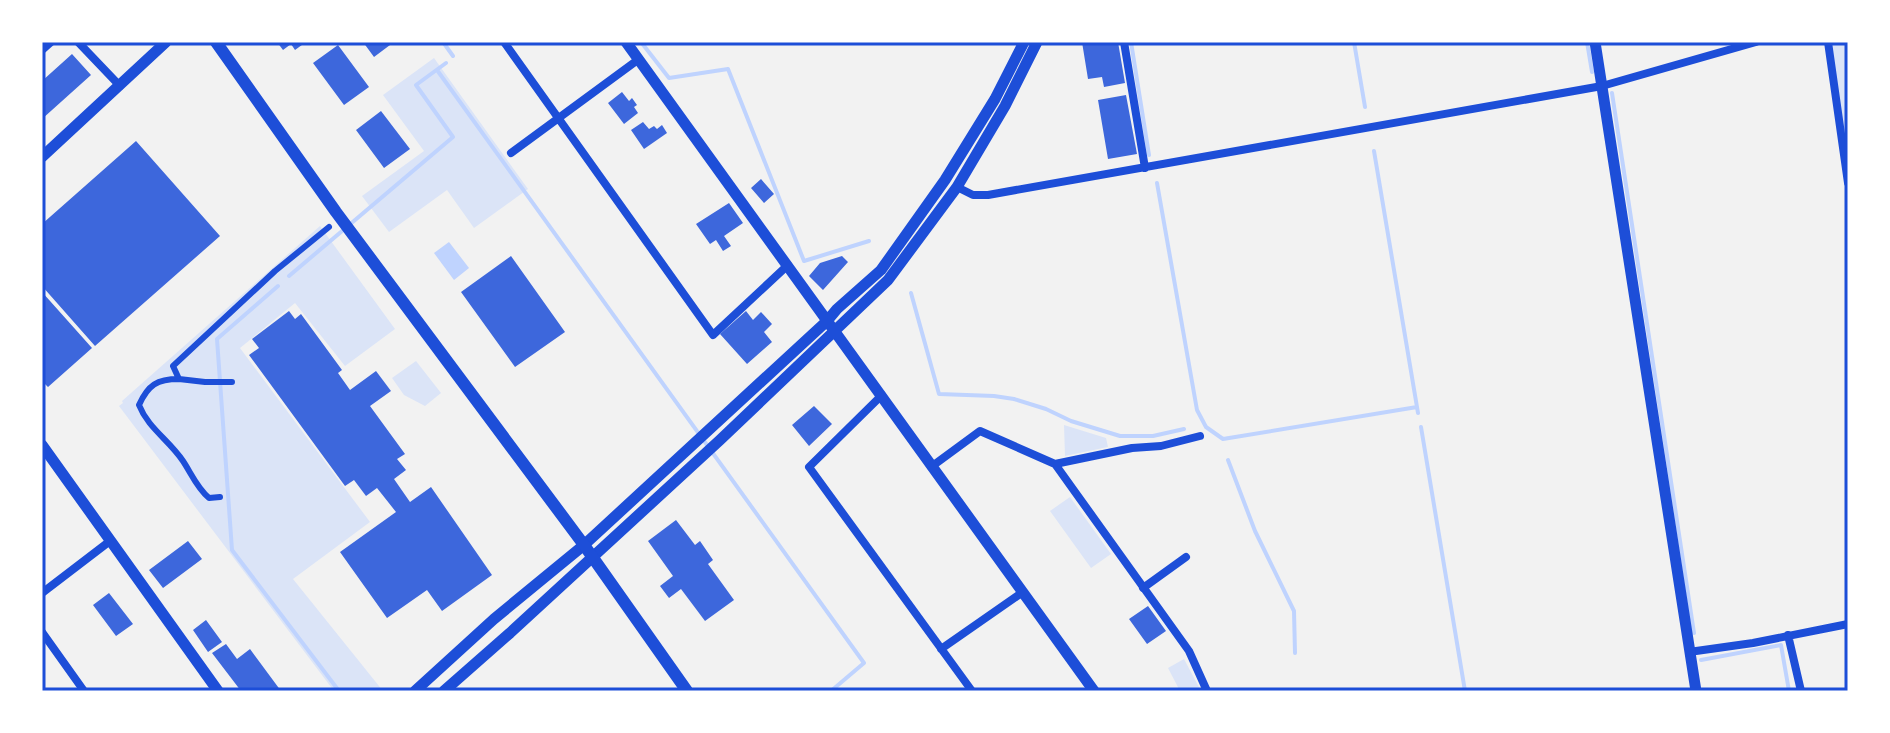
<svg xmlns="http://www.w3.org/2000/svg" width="1890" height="733" font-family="Roboto,sans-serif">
<rect width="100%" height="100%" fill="#f2f2f2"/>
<path fill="#dbe4f7" d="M1828,42H1848V181Z
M434,58L528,189L474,228L447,190L389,232L362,196L424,151L383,95Z
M320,226L395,329L345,366L295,303L240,348L370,522L293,579L383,691H334L119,406L123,403L122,401Z
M416,361L441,393L425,406L404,395L392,378Z
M1064,425L1106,438L1108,447L1065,456Z
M1070,497L1111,554L1091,568L1050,511Z
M1184,659L1201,691H1180L1168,668Z"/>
<path fill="#bfd3fe" d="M449,242L469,268L454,280L434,253Z"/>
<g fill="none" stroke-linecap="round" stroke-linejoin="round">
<path stroke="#bfd3fe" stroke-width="4" d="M443,42L453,56
M641,42L669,78L728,69L804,261L869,241
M1131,42L1149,155
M1354,42L1365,107
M1587,42L1592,72
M437,70L864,663L831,691
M1612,93L1694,633
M1374,151L1418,413
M1157,183L1197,410L1206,427L1223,439L1417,407
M289,276L453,137L416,85L446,63
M278,286L217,339L232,550L339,691
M911,293L939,394L994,396L1014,399L1046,409L1071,421L1120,436H1153L1184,429
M1421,427L1465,691
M1228,460L1255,531L1294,611L1295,653
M1701,660L1781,645L1789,691"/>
</g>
<path fill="#3d67dc" d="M277,42H306L295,50L291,44L283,50Z
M363,42H394L374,57Z
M1082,42H1118L1125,83L1104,87L1102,77L1088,79Z
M338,45L369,87L344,105L313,63Z
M72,54L91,75L42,119V81Z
M622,92L629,101L632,98L637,105L634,107L638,113L624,124L608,103Z
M1126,95L1137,154L1108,159L1098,100Z
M381,111L410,149L384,168L356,130Z
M643,122L649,129L654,126L657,129L662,125L667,133L644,149L631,130Z
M136,141L220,236L95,346L42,286V224Z
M761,179L774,194L764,203L751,188Z
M729,203L743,223L724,236L731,246L723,251L716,240L710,244L696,224Z
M511,256L565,332L515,367L461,292Z
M842,256L848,262L823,290L809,276L820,263Z
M42,292L92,348L48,387L42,381Z
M289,311L295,319L301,314L342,370L338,373L350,390L376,371L391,391L370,406L405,454L397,459L406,470L394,479L410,502L431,487L492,575L442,611L427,590L387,618L340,552L396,512L377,488L366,496L354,480L345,486L249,355L259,348L252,339Z
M746,311L753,320L761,312L772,324L764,332L772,342L747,364L720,334Z
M814,406L832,424L809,446L792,425Z
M676,520L695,545L700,541L713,560L708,564L734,600L705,621L681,589L669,598L660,586L673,576L648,541Z
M188,541L202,559L163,588L149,570Z
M109,593L133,624L116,636L93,605Z
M1148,606L1166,631L1147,644L1129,619Z
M206,620L222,642L208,652L193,630Z
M226,644L237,659L250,649L281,691H241L212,653Z"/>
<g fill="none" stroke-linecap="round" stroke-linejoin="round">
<path stroke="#1d4ed8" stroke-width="6" d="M179,379L205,382H232
M220,497L209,498C197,488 191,473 183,461C169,440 148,428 139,405C148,385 157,379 179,379L173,366L275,271L329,227"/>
<path stroke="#1d4ed8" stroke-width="8" d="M78,42L120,86
M504,42L713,335L788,265
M1124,42L1145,168
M1828,42L1848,183
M42,50L51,42
M511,153L639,59
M957,187L973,195H988L1602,86L1756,42
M882,395L809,467L972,691
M1055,464L1132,448L1161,446L1200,436
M931,467L980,431L1055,464L1189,651L1207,691
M1143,588L1186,557
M42,593L110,541
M42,632L84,691
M1788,635L1801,691
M941,649L1023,592
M1689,652L1753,643L1848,624"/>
<path stroke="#1d4ed8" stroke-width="11" d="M626,42L1094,691
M1595,42L1696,691
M42,157L166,42
M42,445L218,691
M415,691L494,619L584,545L827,321L837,309L881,270L945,180L995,99L1024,42
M444,691L510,633L720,440L888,280L957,187L1005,106L1037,42"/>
<path stroke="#1d4ed8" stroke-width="12" d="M216,42L336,212L584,545L687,691"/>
</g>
<rect width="1890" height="733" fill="none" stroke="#ffffff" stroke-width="88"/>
<rect x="44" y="44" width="1802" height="645" fill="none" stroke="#1d4ed8" stroke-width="3"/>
</svg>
